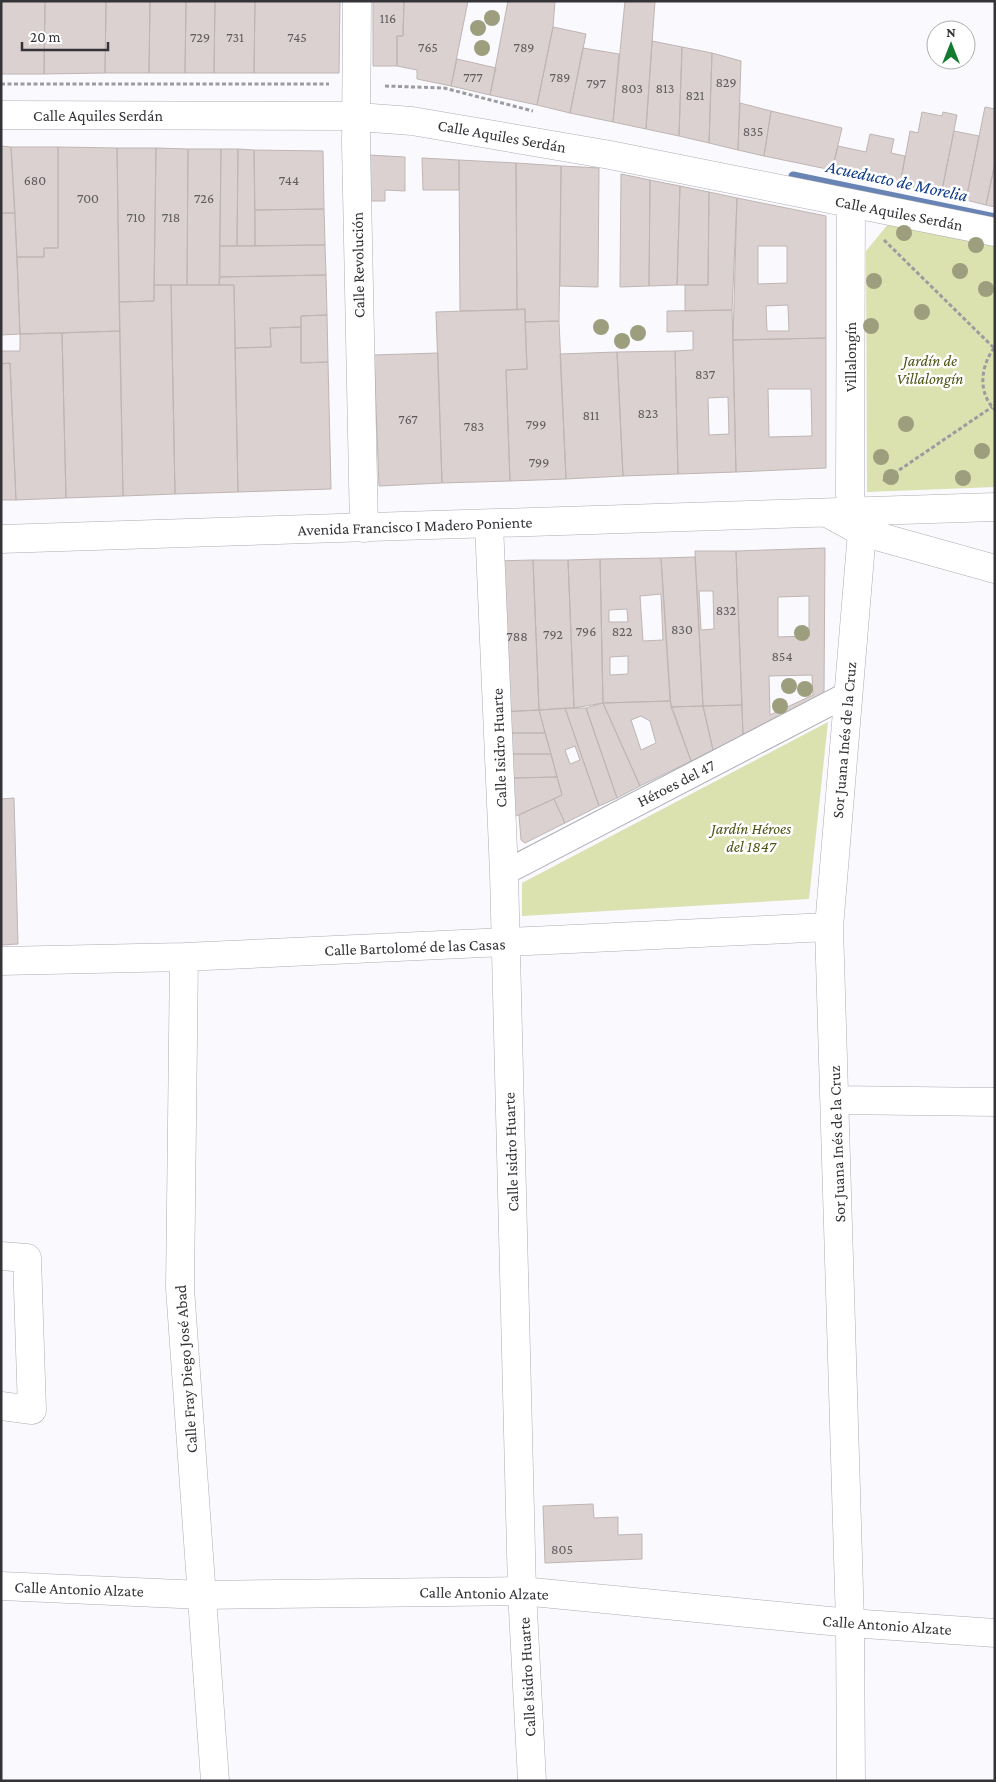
<svg xmlns="http://www.w3.org/2000/svg" width="996" height="1782" font-family="'Crimson Pro',serif">
<rect width="100%" height="100%" fill="#f9f9fe"/>
<path fill="#dbe1af" d="M889,223L995,243V487L867,492L866,251Z
M828,722L809,899L522,916V883Z"/>
<g fill="none" stroke-linecap="round" stroke-linejoin="round">
<path stroke="#6884b5" stroke-width="9" d="M793,176L995,218"/>
</g>
<path fill="#dbd1d0" stroke="#bfb5b3" fill-rule="evenodd" d="M1,1H45L44,74H1Z
M45,1H106L105,73L44,74Z
M106,1H150L149,73H105Z
M150,1H186L185,73H149Z
M186,1H215L214,73H185Z
M215,1H255L254,73H214Z
M255,1H340L339,73H254Z
M373,1H404L403,36H397V66H373Z
M404,1H468L451,86L417,79V70L397,66V36H403Z
M508,1H555L553,27L537,105L490,95Z
M625,1H655L646,129L613,122Z
M553,27L586,34L570,113L537,105Z
M652,41L682,47L679,136L646,129Z
M682,47L712,53L709,143L679,136Z
M583,48L619,54L613,122L570,113Z
M712,53L741,61L738,150L709,143Z
M457,59L496,68L490,95L451,86Z
M740,103L771,111L764,156L738,150Z
M985,107L995,109V163L986,205L966,200Z
M771,111L842,128L832,170L764,156Z
M922,112L942,116L943,112L957,115L941,195L900,185L910,131L918,133Z
M954,131L979,136L966,200L941,195Z
M870,134L894,139L891,153L905,156L900,185L832,170L838,146L866,152Z
M1,146L11,147L15,213H1Z
M11,147H58V248H44V257H17Z
M58,147L117,148L120,331L20,334L17,257H44V248H58Z
M117,148H156L154,301L119,302Z
M156,148L188,149L187,285H154Z
M188,149H221L219,285H187Z
M221,149H238L237,246H220Z
M238,149L254,150L255,246H237Z
M254,150L323,151L324,209L255,210Z
M368,155L405,157V191L385,190V201H369Z
M422,158L459,160V190H423Z
M459,160L516,163L517,310L460,311Z
M516,163L561,166L559,321L525,322V309L517,310Z
M995,163V207L986,205Z
M561,166L599,168L598,287L560,286Z
M621,174L650,180L649,286L620,287Z
M650,180L680,186L677,285L649,286Z
M680,186L709,192L708,285H677Z
M709,192L737,198L732,310L685,311V285H708Z
M737,198L826,216V338L733,340ZM758,246H787V283L758,284ZM788,305L789,331H767L766,306Z
M324,209L325,245L255,246V210Z
M1,213H15L20,334L1,335Z
M325,245L326,275L220,277V246Z
M326,275L327,315L301,316V327L270,328L271,347L235,348L234,285H219L220,277Z
M154,285H171L175,494L123,496L119,302L154,301Z
M171,285H234L238,492L175,494Z
M525,309L527,369L506,370L510,481L442,483L436,312Z
M732,310L736,472L678,474L675,351L693,350V331L667,332V311ZM728,397L729,434L709,435L708,398Z
M327,315L328,362L301,363V316Z
M559,321L566,479L510,481L506,370L527,369L525,322Z
M301,327V363L328,362L331,489L238,492L235,348L271,347L270,328Z
M120,331L123,496L66,498L62,333Z
M62,333L66,498L16,500L10,363L1,364V351H20V334Z
M826,338V468L736,472L733,340ZM768,389H811L812,436L769,437Z
M675,351L678,474L623,476L617,352Z
M617,352L623,476L566,479L560,354Z
M438,353L442,483L379,486L374,355Z
M10,363L16,500H1V364Z
M825,548L824,694L743,736L736,551ZM809,596V636L778,637V597ZM812,675L813,695L770,715L769,676Z
M695,551H736L742,705L703,706ZM699,591H713L714,629L701,630Z
M695,557L703,706L671,707L661,558Z
M661,558L670,701L603,703L600,559ZM661,594L663,640L643,641L640,596ZM627,609L628,622H609V610ZM628,656V674L610,675V657Z
M600,559L603,703L574,708L568,560Z
M533,560H568L574,708L539,710Z
M533,560L539,710L500,712L495,561Z
M670,701L691,761L640,786L603,703ZM641,716L650,721L656,743L641,750L631,720Z
M603,703L640,786L617,798L586,708Z
M742,705L743,736L713,750L703,706Z
M703,706L713,750L691,761L671,707Z
M565,708L599,806L565,823L554,799L562,795L539,710ZM575,746L580,760L570,764L565,750Z
M565,708H586L617,798L599,806Z
M539,710L545,733H500V712Z
M500,733H545L551,754H501Z
M501,754H551L557,777L513,778Z
M557,777L562,795L503,822L513,778Z
M14,798L18,944L1,945V799Z
M554,799L565,823L525,843L521,840L519,815Z
M593,1504L594,1518L618,1517V1535L642,1534V1559L545,1563L543,1506Z"/>
<g fill="none" stroke-linecap="round" stroke-linejoin="round">
<g stroke="#acacb4" stroke-width="26">
<path id="pedestrian" d="M504,873L848,694"/>
</g>
<g stroke="#acacb4" stroke-width="29">
<path id="minor" d="M357,1L356,144L364,528
M1,115L345,116L412,121L610,155L995,232
M851,204L850,494L852,510L862,532L829,927L850,1623L851,1781
M489,524L504,873L522,1591L532,1781
M184,957L180,1288L215,1781
M1,961L184,957L829,927
M836,1100L995,1102
M1,1256L27,1258L32,1410L1,1406"/>
</g>
<g stroke="#acacb4" stroke-width="29">
<path id="tertiary" d="M1,1586L202,1595L522,1591L850,1623L995,1633"/>
</g>
<g stroke="#acacb4" stroke-width="29">
<path id="primary" d="M829,514L862,532L995,569
M1,539L995,507"/>
</g>
<path stroke="#9b9ba0" stroke-width="3" stroke-dasharray="4 2.5" stroke-linecap="butt" d="M1,84H329
M385,86L444,88L533,111
M884,240L994,348
M994,348C981,366 977,392 995,410
M883,481L992,407"/>
<use href="#pedestrian" stroke="#fff" stroke-width="24"/>
<use href="#minor" stroke="#fff" stroke-width="28"/>
<use href="#tertiary" stroke="#fff" stroke-width="28"/>
<use href="#primary" stroke="#fff" stroke-width="28"/>
</g>
<g fill="#9c9e7d">
<circle cx="492" cy="18" r="8"/>
<circle cx="478" cy="28" r="8"/>
<circle cx="482" cy="48" r="8"/>
<circle cx="904" cy="233" r="8"/>
<circle cx="976" cy="245" r="8"/>
<circle cx="960" cy="271" r="8"/>
<circle cx="874" cy="281" r="8"/>
<circle cx="986" cy="289" r="8"/>
<circle cx="922" cy="312" r="8"/>
<circle cx="871" cy="326" r="8"/>
<circle cx="601" cy="327" r="8"/>
<circle cx="638" cy="333" r="8"/>
<circle cx="622" cy="341" r="8"/>
<circle cx="906" cy="424" r="8"/>
<circle cx="982" cy="451" r="8"/>
<circle cx="881" cy="457" r="8"/>
<circle cx="891" cy="477" r="8"/>
<circle cx="963" cy="478" r="8"/>
<circle cx="802" cy="633" r="8"/>
<circle cx="789" cy="686" r="8"/>
<circle cx="805" cy="689" r="8"/>
<circle cx="780" cy="706" r="8"/>
</g>
<g text-anchor="middle" dominant-baseline="central" stroke-width="5" stroke-linejoin="round" paint-order="stroke">
<g font-size="14" fill="#5e5b5e">
<text x="388" y="18">116</text>
<text x="200" y="37">729</text>
<text x="235" y="37">731</text>
<text x="297" y="37">745</text>
<text x="428" y="47">765</text>
<text x="524" y="47">789</text>
<text x="473" y="77">777</text>
<text x="560" y="77">789</text>
<text x="726" y="82">829</text>
<text x="596" y="83">797</text>
<text x="632" y="88">803</text>
<text x="665" y="88">813</text>
<text x="695" y="95">821</text>
<text x="753" y="131">835</text>
<text x="35" y="180">680</text>
<text x="289" y="180">744</text>
<text x="88" y="198">700</text>
<text x="204" y="198">726</text>
<text x="136" y="217">710</text>
<text x="171" y="217">718</text>
<text x="705" y="374">837</text>
<text x="648" y="413">823</text>
<text x="591" y="415">811</text>
<text x="408" y="419">767</text>
<text x="536" y="424">799</text>
<text x="474" y="426">783</text>
<text x="539" y="462">799</text>
<text x="726" y="610">832</text>
<text x="682" y="629">830</text>
<text x="586" y="631">796</text>
<text x="622" y="631">822</text>
<text x="553" y="634">792</text>
<text x="517" y="636">788</text>
<text x="782" y="656">854</text>
<text x="562" y="1549">805</text>
</g>
<g font-size="16" fill="#343438" stroke="#fff">
<text x="98" y="115">Calle Aquiles Serdán</text>
<text transform="translate(502 136) rotate(10)">Calle Aquiles Serdán</text>
<text transform="translate(899 213) rotate(11)">Calle Aquiles Serdán</text>
<text transform="translate(358 265) rotate(-91)">Calle Revolución</text>
<text transform="translate(850 357) rotate(-90)">Villalongín</text>
<text transform="translate(415 526) rotate(-2)">Avenida Francisco I Madero Poniente</text>
<text transform="translate(844 740) rotate(-85)">Sor Juana Inés de la Cruz</text>
<text transform="translate(499 748) rotate(-92)">Calle Isidro Huarte</text>
<text transform="translate(676 783) rotate(-27)">Héroes del 47</text>
<text transform="translate(415 947) rotate(-2)">Calle Bartolomé de las Casas</text>
<text transform="translate(837 1144) rotate(-92)">Sor Juana Inés de la Cruz</text>
<text transform="translate(511 1152) rotate(-92)">Calle Isidro Huarte</text>
<text transform="translate(186 1369) rotate(-94)">Calle Fray Diego José Abad</text>
<text transform="translate(79 1589) rotate(2)">Calle Antonio Alzate</text>
<text transform="translate(484 1593) rotate(1)">Calle Antonio Alzate</text>
<text transform="translate(887 1625) rotate(4)">Calle Antonio Alzate</text>
<text transform="translate(527 1677) rotate(-93)">Calle Isidro Huarte</text>
</g>
<g font-size="16" font-style="italic" fill="#4f5313" stroke="#fff">
<text x="930" y="360">Jardín de<tspan x="930" dy="18">Villalongín</tspan></text>
<text x="751" y="828">Jardín Héroes<tspan x="751" dy="18">del 1847</tspan></text>
</g>
<g font-size="18" font-style="italic" fill="#0f3a89" stroke="#fff">
<text transform="translate(897 181) rotate(12)">Acueducto de Morelia</text>
</g>
</g>
<rect width="996" height="1782" fill="none" stroke="#343438" stroke-width="5"/>
<g transform="translate(951 45)"><circle r="24" fill="#ffffff" stroke="#aeaeaf"/>
<path d="M0-4L9 19L0 12L-9 19Z" fill="#137b2f"/>
<text y="-8" font-size="14" font-weight="bold" text-anchor="middle" fill="#343438">N</text>
</g>
<path d="M22 42v8h86v-8" fill="none" stroke="#343438" stroke-width="2.5"/>
<text x="30" y="42" font-size="15" fill="#343438" stroke="#ffffff" stroke-width="4" paint-order="stroke">20 m</text>
</svg>
